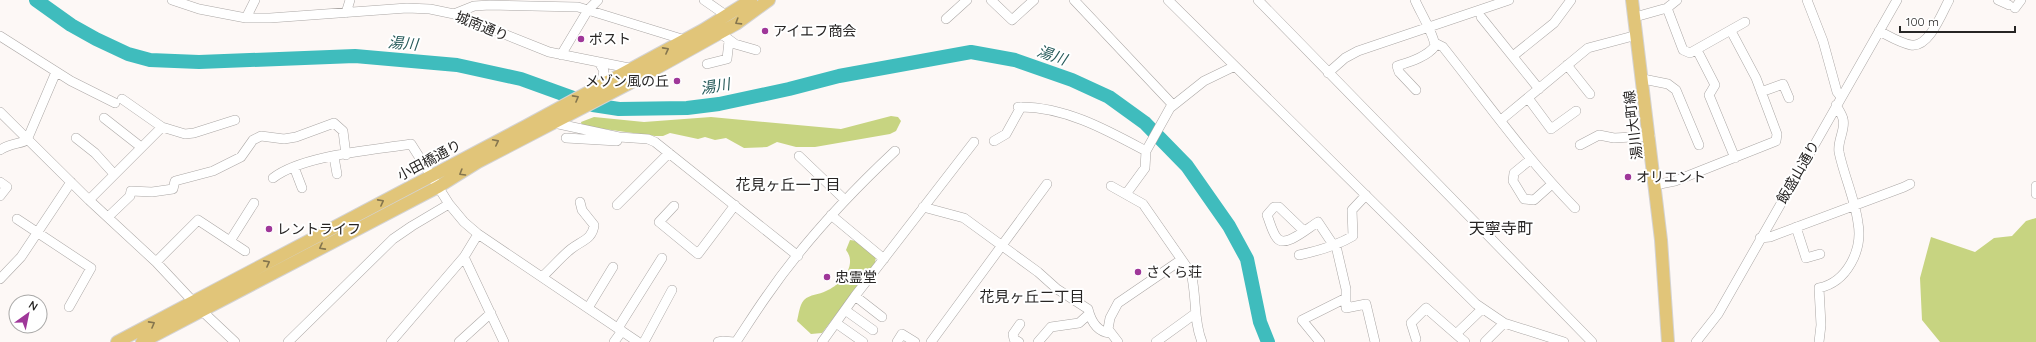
<svg xmlns="http://www.w3.org/2000/svg" width="2036" height="342" font-family="Quicksand,'Noto Sans JP',sans-serif">
<rect width="100%" height="100%" fill="#fdf8f6"/>
<path fill="#c7d481" d="M891,116L898,117L901,121L896,131L890,134L815,147H796L777,142L767,147L744,148L726,138L715,140L705,137L698,139L670,133L663,136H655L582,126L581,122L594,117L644,122L711,117L841,129Z
M2036,218V342H1940L1922,320L1920,278L1931,237L1975,252L1994,238L2012,236L2026,221Z
M850,240C859,240 869,250 876,256L875,263L822,333L811,334L797,321C799,314 799,306 804,300C810,294 819,295 826,291C841,285 858,265 846,250Z"/>
<g fill="none" stroke-linecap="round" stroke-linejoin="round">
<path stroke="#3fbcbd" stroke-width="14" d="M36,0L71,25L96,39L128,54L150,60L199,62L355,56L457,65L521,79L593,105L619,109L687,108L719,104L789,89L839,76L971,52L1015,60L1072,80L1109,97L1145,123L1187,166L1229,226L1247,259L1260,322L1268,342"/>
<g stroke="#aba7a5" stroke-width="10">
<path id="minor" d="M172,0L199,9L246,18H270L407,8L430,9L454,14L549,52L634,69
M704,0L727,16
M991,0L1012,20L1034,0
M1074,0L1173,105
M1168,0L1476,304L1504,323L1564,342
M1258,0L1592,342
M1415,0C1420,12 1434,34 1435,46C1427,57 1409,62 1397,66L1399,72L1416,90
M1807,0L1823,41L1837,92L1841,97
M1998,0L2009,5
M1667,8L1683,50L1690,53L1745,22
M2015,8L2021,0
M346,13L350,0
M454,14L474,6L490,5L578,7L685,40
M1481,17L1539,89
M1635,17L1667,8L1677,0
M246,18L255,0
M946,19L967,0
M1879,31C1889,36 1900,43 1911,45C1929,48 1942,13 1949,0
M720,33L735,44L756,50
M0,36L71,81L115,103
M1435,43L1443,47C1486,101 1527,159 1575,208
M1697,50L1715,85L1709,95L1735,158
M561,55L588,10L598,0
M1513,56L1554,23L1571,0
M599,62L604,71L601,85
M707,64L727,59L729,41
M1567,65L1590,94
M1328,73L1345,58L1358,51L1509,0
M1643,79L1668,84L1676,90L1699,145
M1761,92L1783,84L1789,98
M1528,98L1551,129L1576,111
M122,99L162,127
M1018,107C1064,106 1107,130 1146,151
M0,112L89,200L156,262L201,310L235,342
M104,118L141,147
M1501,120L1588,48L1637,35
M554,123L619,137L648,139L655,142L798,256
M76,138L95,153L114,174
M566,138L617,141
M994,141L1006,134L1021,107
M1580,145L1599,135L1614,138L1650,136
M0,150C10,143 21,144 27,140L56,72
M799,156L845,200
M334,157L337,174
M1531,159L1514,173L1513,181L1524,199L1534,200L1552,184
M294,167L302,188
M273,178C303,155 374,150 411,144L449,204L464,222L478,234L638,342
M0,182L7,187L0,196
M1655,185L1675,181L1776,141L1777,134L1756,78L1731,31
M1111,186L1143,204L1191,273C1197,296 1193,320 1202,342
M2036,186V194
M1126,194L1145,168L1146,151L1170,108L1204,81L1235,66
M89,200L162,127L185,134L194,133L235,120
M617,205L669,153
M674,206L659,222L698,254L735,205
M923,207L964,218L1038,272L1057,289L1088,309C1091,321 1097,332 1110,333
M831,215L884,259
M108,217L130,196L131,191L152,192L173,189L175,181L213,171L241,157L253,140L261,136L284,139L296,137L334,123L343,131L346,155
M17,219L91,268L69,307
M1796,227L1806,258L1820,254
M1304,231L1279,207H1274L1267,215C1270,222 1272,232 1277,238C1285,249 1309,227 1318,222L1334,246
M478,234L464,257L504,342
M1760,238L1770,237L1904,187L1910,184
M230,241L254,203
M1336,246L1346,289V308L1366,304L1375,342
M1299,255C1318,251 1336,246 1353,236L1352,210L1366,195
M156,262L198,220L245,251
M542,277C552,268 561,257 571,249C581,241 593,239 594,225L582,210L580,202
M0,279L21,257L71,182
M855,296L882,317
M588,308L613,267
M845,310L873,330
M836,323L863,342
M618,328L662,258
M1456,334L1482,309
M1416,339L1411,323L1426,308L1465,342
M288,342L393,239L412,226L449,204
M391,342L464,257
M459,342L491,313
M614,342L622,331
M644,342L672,290
M718,342L723,341L734,342
M736,342C746,327 756,311 766,297C803,243 848,195 895,151
M822,342L855,296L974,142
M897,342L902,334L915,342
M931,342L1047,184
M1019,342L1014,339L1013,334L1020,324
M1038,342L1051,327L1079,323L1089,314
M1118,342L1108,329L1110,318L1118,303L1181,260
M1156,342L1196,313
M1320,342L1302,320L1346,298
M1485,342L1504,323
M1696,342L1718,314L1897,0
M1819,342L1821,325L1819,288C1847,282 1863,250 1858,223C1855,199 1844,176 1839,152C1837,141 1846,129 1843,119C1842,114 1838,109 1836,105"/>
</g>
<g stroke="#d4d3d3" stroke-width="14">
<path id="major" d="M1632,0L1661,240L1668,342
M117,342L526,126L703,30L751,0
M142,342L438,187L478,162L630,83L736,24L769,0"/>
</g>
<use href="#minor" stroke="#fff" stroke-width="9"/>
<use href="#major" stroke="#e1c579" stroke-width="12"/>
</g>
<defs><path id="oneway-chevron" d="M-2-3.5L2.5 0L-2 3.5" fill="none" stroke-width="1.6" stroke-linecap="round" stroke-linejoin="round"/></defs>
<g stroke="#84754e">
<use href="#oneway-chevron" transform="translate(738 22) rotate(148)"/>
<use href="#oneway-chevron" transform="translate(666 50) rotate(-28)"/>
<use href="#oneway-chevron" transform="translate(576 98) rotate(-29)"/>
<use href="#oneway-chevron" transform="translate(496 142) rotate(-27)"/>
<use href="#oneway-chevron" transform="translate(462 173) rotate(149)"/>
<use href="#oneway-chevron" transform="translate(381 202) rotate(-28)"/>
<use href="#oneway-chevron" transform="translate(322 247) rotate(152)"/>
<use href="#oneway-chevron" transform="translate(267 263) rotate(-28)"/>
<use href="#oneway-chevron" transform="translate(152 324) rotate(-29)"/>
</g>
<g fill="#9f3799" stroke="#fff" stroke-width="1.5">
<circle cx="765" cy="31" r="4"/>
<circle cx="581" cy="39" r="4"/>
<circle cx="677" cy="81" r="4"/>
<circle cx="1628" cy="177" r="4"/>
<circle cx="269" cy="229" r="4"/>
<circle cx="1138" cy="272" r="4"/>
<circle cx="827" cy="277" r="4"/>
</g>
<g text-anchor="middle" dominant-baseline="central" stroke-width="4" stroke-linejoin="round" paint-order="stroke">
<g font-size="14" fill="#272524" stroke="#fff">
<text transform="translate(482 26) rotate(22)">城南通り</text>
<text transform="translate(1633 125) rotate(-97)">湯川大町線</text>
<text transform="translate(429 160) rotate(-28)">小田橋通り</text>
<text transform="translate(1798 172) rotate(-60)">飯盛山通り</text>
</g>
<g font-size="14" fill="#272524" stroke="#fff" text-anchor="start">
<text x="773" y="31">アイエフ商会</text>
<text x="589" y="39">ポスト</text>
<text x="669" y="81" text-anchor="end">メゾン風の丘</text>
<text x="1636" y="177">オリエント</text>
<text x="277" y="229">レントライフ</text>
<text x="1146" y="272">さくら荘</text>
<text x="835" y="277">忠霊堂</text>
</g>
<g font-size="15" font-style="italic" fill="#255959" stroke="#fff">
<text transform="translate(403 43) rotate(5)">湯川</text>
<text transform="translate(1052 55) rotate(19)">湯川</text>
<text transform="translate(715 86) rotate(-10)">湯川</text>
</g>
<g font-size="15" fill="#272524" stroke="#fff">
<text x="788" y="184">花見ヶ丘一丁目</text>
<text x="1032" y="296">花見ヶ丘二丁目</text>
</g>
<g font-size="16" fill="#272524" stroke="#fff">
<text x="1501" y="228">天寧寺町</text>
</g>
</g>
<g transform="translate(28 314) rotate(33)"><circle r="19" fill="#ffffff" stroke="#a9a8a7"/>
<path d="M0-3L7 15L0 10L-7 15Z" fill="#9f3799"/>
<text y="-6" font-size="11" font-weight="bold" text-anchor="middle" fill="#272524">N</text>
</g>
<path d="M1900 26v6h115v-6" fill="none" stroke="#272524" stroke-width="2"/>
<text x="1906" y="26" font-size="12" fill="#272524" stroke="#ffffff" stroke-width="3" paint-order="stroke">100 m</text>
</svg>
